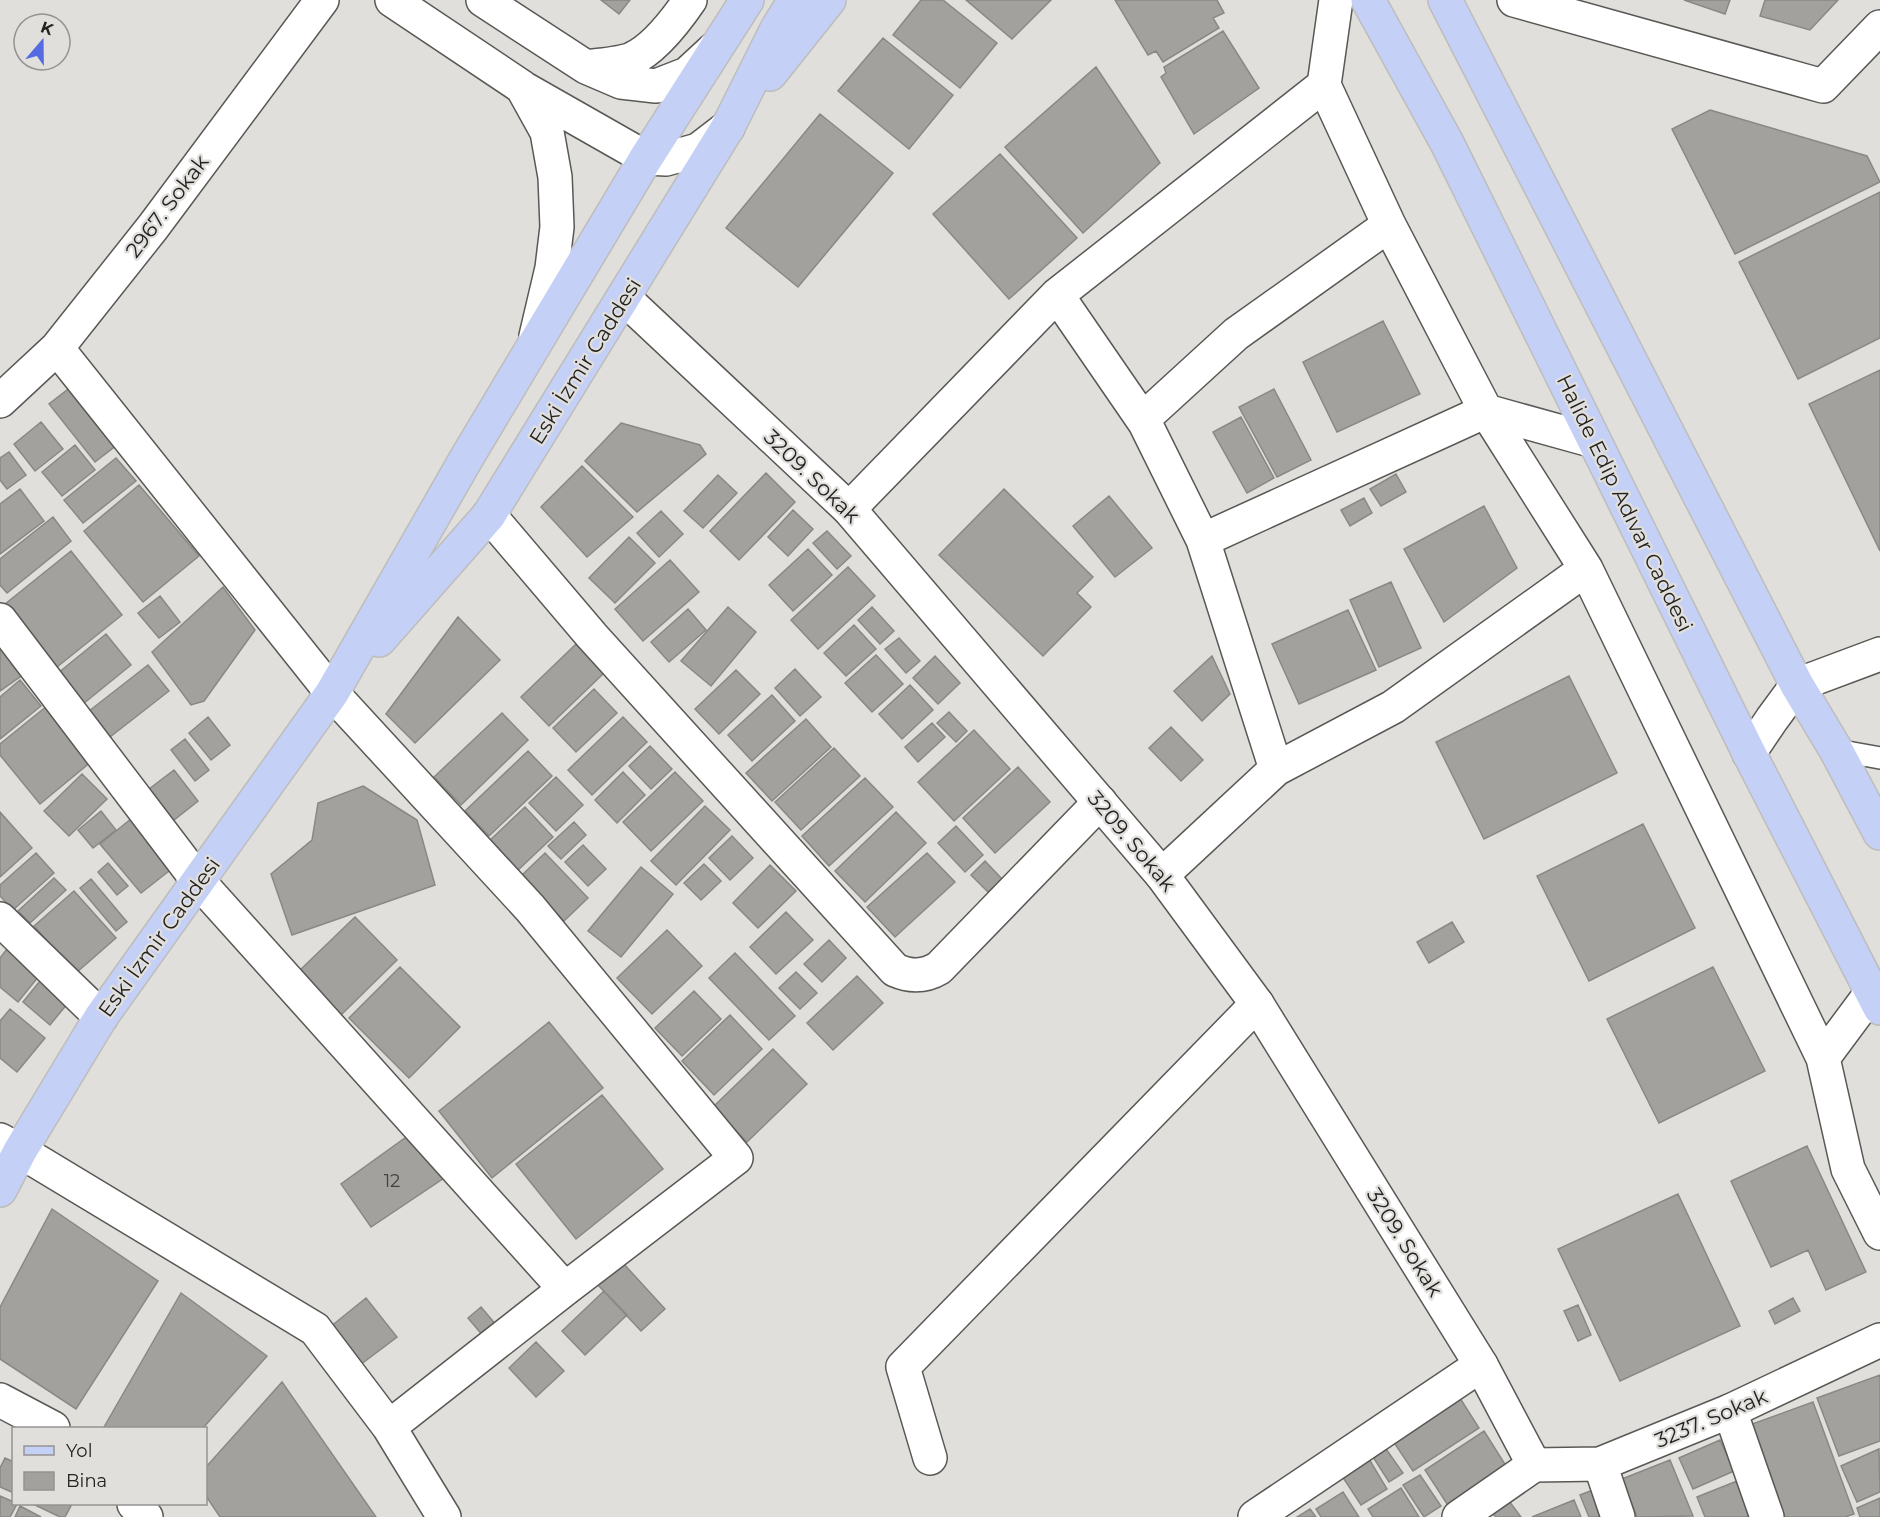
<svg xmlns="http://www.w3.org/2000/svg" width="1880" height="1517" font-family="Montserrat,sans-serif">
<rect width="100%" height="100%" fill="#e1dfdc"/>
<path fill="#a3a19e" stroke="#8a8885" stroke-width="1.5" d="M601,0H630L619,14Z
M921,0H943L997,43L960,88L893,35Z
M966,0H1051L1012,39Z
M1115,0H1217L1224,13L1213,18L1219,28L1163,62L1156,51L1148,55Z
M1684,0H1730L1725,14Z
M1765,0H1838L1810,30L1760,16Z
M1223,31L1259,88L1194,134L1161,77L1166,73L1164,67Z
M883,38L953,95L909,149L838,91Z
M1096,67L1160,163L1083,233L1005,147Z
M1710,110L1867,156L1880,182L1735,254L1672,129Z
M820,114L893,173L798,287L726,228Z
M1000,154L1077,238L1009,299L933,214Z
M1880,192V338L1798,379L1739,262Z
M1383,321L1420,394L1337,432L1303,362Z
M1880,370V551L1809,404Z
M76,383L122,441L95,462L49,404Z
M1274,389L1311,460L1277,477L1239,407Z
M1241,417L1274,478L1247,493L1213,432Z
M41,422L63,449L35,471L14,444Z
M621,423L700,445L706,454L637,512L585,461Z
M75,445L95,470L62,496L42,472Z
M9,452L26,475L7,489L0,480V458Z
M116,458L136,481L83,523L64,500Z
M582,466L633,517L587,557L541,507Z
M766,473L795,502L739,560L710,531Z
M1396,474L1406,492L1381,506L1370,489Z
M718,475L737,493L703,528L684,511Z
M139,485L199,556L143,602L84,531Z
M20,489L44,521L0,554V504Z
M1004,489L1093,577L1077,593L1091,607L1043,656L939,555Z
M1109,496L1152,548L1115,577L1073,526Z
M1364,498L1372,513L1350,526L1341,510Z
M1484,506L1517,568L1444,622L1404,549Z
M793,510L813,529L788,556L768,537Z
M661,511L683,534L659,557L637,533Z
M53,517L71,541L7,593L0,585V559Z
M827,531L851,556L837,569L813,543Z
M629,537L655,563L615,603L589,578Z
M808,549L832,575L793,611L769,585Z
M71,551L122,615L57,667L5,604Z
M670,560L699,592L643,641L615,609Z
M848,567L875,596L818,649L791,620Z
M1391,582L1421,648L1379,667L1350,600Z
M223,587L255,630L204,701L191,705L152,652Z
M160,596L180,622L159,638L138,613Z
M728,607L756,632L711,686L681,661Z
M872,607L894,631L880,644L858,620Z
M688,609L706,630L669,662L651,642Z
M1348,610L1376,670L1299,704L1272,644Z
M458,617L500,660L415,743L386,714Z
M854,625L876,649L846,676L824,653Z
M106,634L131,665L83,704L58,673Z
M899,638L920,661L906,673L885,649Z
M0,642L24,674L0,691Z
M576,644L604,673L549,726L521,697Z
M876,655L903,684L872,712L845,683Z
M935,656L960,683L938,704L913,678Z
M1212,656L1230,694L1202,721L1174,691Z
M148,665L169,691L110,737L89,711Z
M795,669L821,697L800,716L775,688Z
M736,670L760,694L719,734L695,709Z
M1569,676L1617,773L1484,839L1436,742Z
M20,680L41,706L0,739V697Z
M910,685L933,710L902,739L879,714Z
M594,689L617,713L576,752L553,728Z
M772,695L795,721L752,761L728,735Z
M47,706L92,761L40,804L0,755V744Z
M949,712L967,731L956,742L937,723Z
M502,713L528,740L461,805L434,777Z
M208,717L230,745L211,760L189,733Z
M623,717L647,742L592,795L568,770Z
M806,719L831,747L772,801L746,773Z
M932,723L945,737L918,762L905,747Z
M1171,727L1203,760L1181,781L1149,748Z
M974,730L1010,769L954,821L918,782Z
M185,739L209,770L195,781L171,750Z
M650,746L672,769L651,789L629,766Z
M834,748L860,776L801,830L775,802Z
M528,751L552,776L489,836L465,811Z
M1018,767L1050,802L995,853L963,818Z
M174,770L198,801L169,824L144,793Z
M623,772L645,795L617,823L595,800Z
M675,772L703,801L651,851L623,822Z
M82,774L107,799L69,836L44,811Z
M556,777L583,805L556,831L529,803Z
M865,778L893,807L829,866L802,836Z
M363,786L417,820L435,885L292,935L271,874L312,840L318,803Z
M705,806L730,830L676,885L651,861Z
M525,807L553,837L516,872L487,843Z
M101,811L116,830L93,848L78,830Z
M0,812L32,848L0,877Z
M896,812L926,843L865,902L835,871Z
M137,814L178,864L141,893L100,844Z
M574,822L586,835L561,859L548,846Z
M1643,824L1695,928L1589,981L1537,876Z
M956,826L983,855L965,872L938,843Z
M732,836L753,858L730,880L709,858Z
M583,845L606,869L588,886L565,862Z
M36,853L54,873L13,910L0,896V885Z
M545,853L588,898L564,921L521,876Z
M927,853L955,882L895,937L867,907Z
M985,861L1002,879L988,892L971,875Z
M108,863L128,886L117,895L98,872Z
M704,864L721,881L701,900L684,883Z
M770,865L796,891L758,928L733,903Z
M641,867L673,894L621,957L588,931Z
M54,878L66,890L30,923L18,911Z
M91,879L127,922L116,931L80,888Z
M74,891L116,938L76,973L34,926Z
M786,912L813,940L776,974L750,947Z
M355,917L397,960L340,1016L298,972Z
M1452,922L1464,942L1429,963L1417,942Z
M667,930L702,966L652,1014L617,978Z
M829,940L846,958L822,982L804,964Z
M11,944L43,971L18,1002L0,987V958Z
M735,953L795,1016L769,1040L709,978Z
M400,967L460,1027L409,1078L349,1018Z
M1713,967L1765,1071L1659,1123L1607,1019Z
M796,972L817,993L800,1009L779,988Z
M44,976L72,998L50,1025L23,1002Z
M857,976L883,1003L833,1050L807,1023Z
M694,991L721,1019L682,1056L655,1028Z
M10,1009L45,1038L17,1072L0,1058V1021Z
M730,1015L762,1049L714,1095L682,1061Z
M549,1022L603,1088L492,1178L439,1111Z
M773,1049L807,1084L747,1142L713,1107Z
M602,1095L663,1169L576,1239L516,1164Z
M409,1135L444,1178L371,1227L341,1184Z
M1807,1146L1866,1272L1826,1290L1808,1250L1771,1267L1731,1181Z
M1678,1194L1740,1326L1620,1381L1558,1249Z
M52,1209L158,1281L76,1409L0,1359V1307Z
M622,1262L665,1309L641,1331L598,1285Z
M604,1291L627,1315L585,1355L562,1331Z
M181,1293L267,1356L203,1428H107L104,1427Z
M366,1298L397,1337L360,1365L330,1327Z
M1793,1298L1800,1311L1775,1324L1769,1311Z
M1578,1305L1591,1335L1578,1341L1564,1311Z
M481,1307L497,1326L484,1337L468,1318Z
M536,1342L564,1371L536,1397L509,1368Z
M1880,1375V1441L1839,1456L1817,1398Z
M282,1382L376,1517H220L206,1496V1467Z
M1458,1395L1479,1428L1413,1471L1391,1438Z
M1813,1402L1854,1514L1845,1517H1780L1747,1426Z
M1484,1431L1508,1469L1449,1507L1425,1470Z
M1720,1440L1734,1471L1693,1489L1679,1458Z
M1386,1449L1403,1473L1389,1482L1373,1457Z
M1879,1449L1880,1492L1857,1502L1841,1466Z
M5,1458L14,1462V1493L0,1487V1468Z
M1369,1459L1387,1489L1361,1505L1342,1476Z
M1670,1460L1693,1516L1637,1517L1622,1479Z
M1420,1475L1441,1506L1424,1517L1403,1485Z
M1737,1481L1752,1517H1705L1697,1497Z
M1401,1488L1419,1517H1373L1368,1509Z
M1598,1488L1610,1517H1589L1580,1495Z
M1343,1492L1359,1517H1321L1316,1509Z
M0,1496L14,1502V1504H17L10,1517H0Z
M1880,1498V1517H1860L1857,1508Z
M1574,1500L1581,1517H1532Z
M1509,1501L1521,1517H1496L1493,1514Z
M33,1504H72L65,1517H60Z
M20,1506L41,1517H15Z
M1310,1509L1316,1517H1297Z"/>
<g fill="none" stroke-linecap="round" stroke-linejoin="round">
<g stroke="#595855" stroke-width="24">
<path id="service" d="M1836,750L1880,758"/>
</g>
<g stroke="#595855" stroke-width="36">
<path id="minor" d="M1336,0L1324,85L1389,225L1486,411L1586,569L1823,1058L1872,992
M1514,0L1823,86L1880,27
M1057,295L1145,423L1203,540L1276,769
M57,348L332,693L530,908L736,1158L565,1289L389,1427
M0,401L57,348L153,227L322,0
M1143,419L1236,334L1389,225
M849,509L1057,295L1324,85
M489,515L592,636L895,970C911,977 924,977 939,968L1100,802
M1203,540L1486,411L1594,441
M0,620L199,882L565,1289
M1749,753L1772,719L1797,685L1880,654
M1162,875L1276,769L1393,707L1586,569
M0,919L101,1017
M1823,1058L1848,1169L1880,1233
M0,1140L20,1151L315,1329L389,1427L444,1517
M0,1400L53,1428
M1730,1411L1767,1517
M930,1458L903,1367L1257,1004
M1600,1464L1618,1517
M134,1504L146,1517
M1255,1517L1481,1365
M1459,1517L1534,1465"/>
</g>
<g stroke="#595855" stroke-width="36">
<path id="secondary" d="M392,0L522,87L547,132L555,177L557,227L552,268L536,336
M483,0L586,67L621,82L656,86L687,74L713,50
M586,67C599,65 620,64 632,59C654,49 677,19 690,0
M523,88L646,158L666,159L698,150L728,127
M624,298L849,509L1162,875L1257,1004L1481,1365L1534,1465L1600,1464L1730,1411L1880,1340"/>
</g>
<g stroke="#bdbdbc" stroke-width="36">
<path id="primary" d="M1368,0L1447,143L1749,753L1880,1008
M1445,0L1797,685L1836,750L1880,833
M770,74L829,0
M379,640L489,515L728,127L777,29L795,0
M0,1190L20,1151L101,1017L332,693L466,459L646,158L747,0"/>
</g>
<use href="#service" stroke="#fff" stroke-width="21"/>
<use href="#minor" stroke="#fff" stroke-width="33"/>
<use href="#secondary" stroke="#fff" stroke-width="33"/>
<use href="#primary" stroke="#c5d0f7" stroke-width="33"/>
</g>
<g text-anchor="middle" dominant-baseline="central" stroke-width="4.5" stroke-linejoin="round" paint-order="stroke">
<g font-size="18" fill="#434240">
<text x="392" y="1181">12</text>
</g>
<g font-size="21" fill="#232221" stroke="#e1dfdc">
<text transform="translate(167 206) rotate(-53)">2967. Sokak</text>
<text transform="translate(585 361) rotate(-58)">Eski İzmir Caddesi</text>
<text transform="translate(812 476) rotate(44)">3209. Sokak</text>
<text transform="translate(1625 503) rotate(64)">Halide Edip Adıvar Caddesi</text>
<text transform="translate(1132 841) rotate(50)">3209. Sokak</text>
<text transform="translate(159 937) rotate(-54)">Eski İzmir Caddesi</text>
<text transform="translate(1405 1242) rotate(58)">3209. Sokak</text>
<text transform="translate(1711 1418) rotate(-23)">3237. Sokak</text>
</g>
</g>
<rect x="12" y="1427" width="195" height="78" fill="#e1dfdc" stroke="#959391" stroke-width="1.5"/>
<rect x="24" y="1446" width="30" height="9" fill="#c5d0f7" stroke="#959391" stroke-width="1.5"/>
<text x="66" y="1457" font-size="18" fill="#232221">Yol</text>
<rect x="24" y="1472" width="30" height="18" fill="#a3a19e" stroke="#959391" stroke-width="1.5"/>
<text x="66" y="1487" font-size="18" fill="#232221">Bina</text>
<g transform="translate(42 42) rotate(20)"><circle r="28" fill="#e1dfdc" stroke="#959391" stroke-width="1.5"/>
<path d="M0-4.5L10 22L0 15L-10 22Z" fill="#556be1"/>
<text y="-9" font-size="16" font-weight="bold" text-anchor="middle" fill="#232221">K</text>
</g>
</svg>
